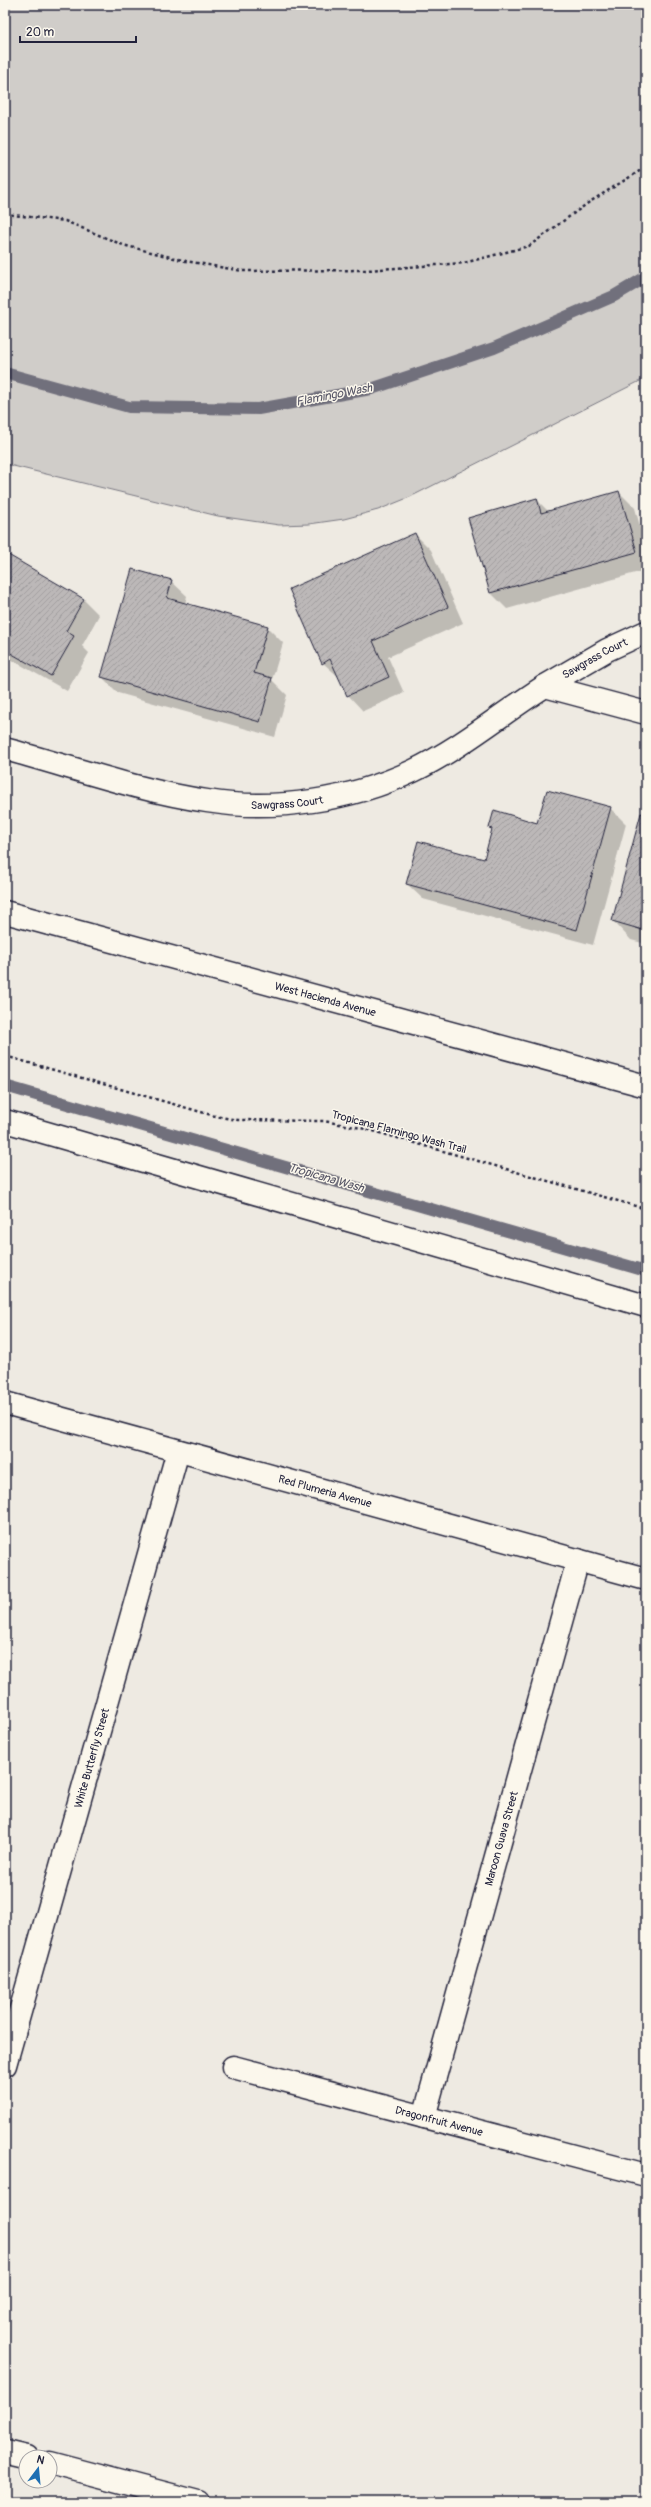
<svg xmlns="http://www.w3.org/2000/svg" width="651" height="2507" font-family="Pangolin,sans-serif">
<defs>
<pattern id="building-hatch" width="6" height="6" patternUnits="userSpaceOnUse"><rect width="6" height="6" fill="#bcb8b8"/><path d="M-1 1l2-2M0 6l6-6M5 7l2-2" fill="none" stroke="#a19e9f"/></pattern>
</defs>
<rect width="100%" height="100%" fill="#eeeae2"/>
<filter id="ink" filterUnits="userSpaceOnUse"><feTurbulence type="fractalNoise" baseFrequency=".025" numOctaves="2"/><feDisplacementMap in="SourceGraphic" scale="8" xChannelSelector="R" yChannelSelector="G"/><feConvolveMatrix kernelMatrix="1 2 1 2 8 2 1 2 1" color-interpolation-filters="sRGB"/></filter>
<g filter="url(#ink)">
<path fill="#d0cdc9" stroke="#797882" d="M5,5H646V378L410,497L378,510L344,519L309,524L279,525L218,516L5,464Z"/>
<path fill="#0003" d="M619,492L635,508L646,548V570L507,609L491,593L470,518L537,500L549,512Z
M415,534L431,550L463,623L388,657L404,693L363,711L348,695L340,678L323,663Z
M5,554L84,600L99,615L82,646L89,653L67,691L5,656Z
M171,581L187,596L185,604L267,627L283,643L272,680L287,695L275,737L118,693L102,677Z
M610,808L626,824L593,945L423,899L407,884L485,860L493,831L490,828L538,824Z
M646,816V944L631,940L613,921Z"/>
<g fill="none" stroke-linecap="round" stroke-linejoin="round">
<path stroke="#716f7c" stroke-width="12" d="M5,373L129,407L258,409L371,389L494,348L614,296L646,277
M5,1086L646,1271"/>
</g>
<path fill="url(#building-hatch)" stroke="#22223b" d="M619,491L637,552L490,593L468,518L537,498L541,513Z
M415,533L448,607L373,641L389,677L347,696L330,659L322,664L289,589Z
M5,553L84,599L66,631L74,636L51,676L5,650Z
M132,569L172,580L167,598L268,626L254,673L272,678L260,722L101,677Z
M547,790L611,807L577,930L406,884L418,841L484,859L492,829L489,828L494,810L537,823Z
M641,813L646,815V931L612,921Z"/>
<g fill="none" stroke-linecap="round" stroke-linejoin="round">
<g stroke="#22223b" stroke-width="25">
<g id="minor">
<path id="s1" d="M545,686L607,650L646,632"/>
<path id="s2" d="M5,749C72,767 139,791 207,801C275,812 351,800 413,771C461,748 501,714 545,686L646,713"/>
<path d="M5,1121L646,1306"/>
<path id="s3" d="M5,1403L646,1579"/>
<path id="s4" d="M5,2065L178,1451"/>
<path id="s5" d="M233,2067L646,2175"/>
<path id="s6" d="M424,2117L578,1560"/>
<path d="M5,2452L26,2457"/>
<path d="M50,2463L198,2502"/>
</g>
</g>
<g stroke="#22223b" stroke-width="25">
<g id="major">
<path id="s7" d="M5,912L646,1086"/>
</g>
</g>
<path stroke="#22223b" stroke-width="2.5" stroke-dasharray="3 3" stroke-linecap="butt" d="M5,214L65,221L123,245L186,261L242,271L367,270L464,263L529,246L588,203L646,167
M5,1056L215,1116L238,1120L324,1121L366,1129L646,1209"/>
<use href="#minor" stroke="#fbf7ec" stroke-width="22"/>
<use href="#major" stroke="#fbf7ec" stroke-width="22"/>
</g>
</g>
<g text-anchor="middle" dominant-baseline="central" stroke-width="3" stroke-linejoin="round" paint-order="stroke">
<g font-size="11" fill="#22223b" stroke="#fbf7ec">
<text stroke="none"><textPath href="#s1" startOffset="57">Sawgrass Court</textPath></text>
<text stroke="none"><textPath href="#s2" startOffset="289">Sawgrass Court</textPath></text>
<text stroke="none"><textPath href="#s7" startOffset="332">West Hacienda Avenue</textPath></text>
<text transform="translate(399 1132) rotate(15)">Tropicana Flamingo Wash Trail</text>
<text stroke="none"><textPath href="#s3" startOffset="332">Red Plumeria Avenue</textPath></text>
<text stroke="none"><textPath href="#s4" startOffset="319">White Butterfly Street</textPath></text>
<text stroke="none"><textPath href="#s6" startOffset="289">Maroon Guava Street</textPath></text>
<text stroke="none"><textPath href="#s5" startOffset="213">Dragonfruit Avenue</textPath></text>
</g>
<g font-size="12" font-style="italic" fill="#575666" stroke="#fbf7ec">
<text transform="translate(334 395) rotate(-11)">Flamingo Wash</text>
<text transform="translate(326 1178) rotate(16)">Tropicana Wash</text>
</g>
</g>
<rect width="651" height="2507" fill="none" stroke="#fbf7ec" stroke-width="20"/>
<rect x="10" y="10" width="631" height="2487" fill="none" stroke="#22223b" stroke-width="1.5" filter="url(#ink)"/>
<g transform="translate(38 2469) rotate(16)"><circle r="19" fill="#fbf7ec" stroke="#a4a2a5"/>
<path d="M0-3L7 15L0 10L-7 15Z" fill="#1f6fb2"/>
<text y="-6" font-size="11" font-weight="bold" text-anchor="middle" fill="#22223b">N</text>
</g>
<path d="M20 36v6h116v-6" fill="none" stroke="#22223b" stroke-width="2"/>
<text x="26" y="36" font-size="12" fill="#22223b" stroke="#fbf7ec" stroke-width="3" paint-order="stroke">20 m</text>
</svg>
